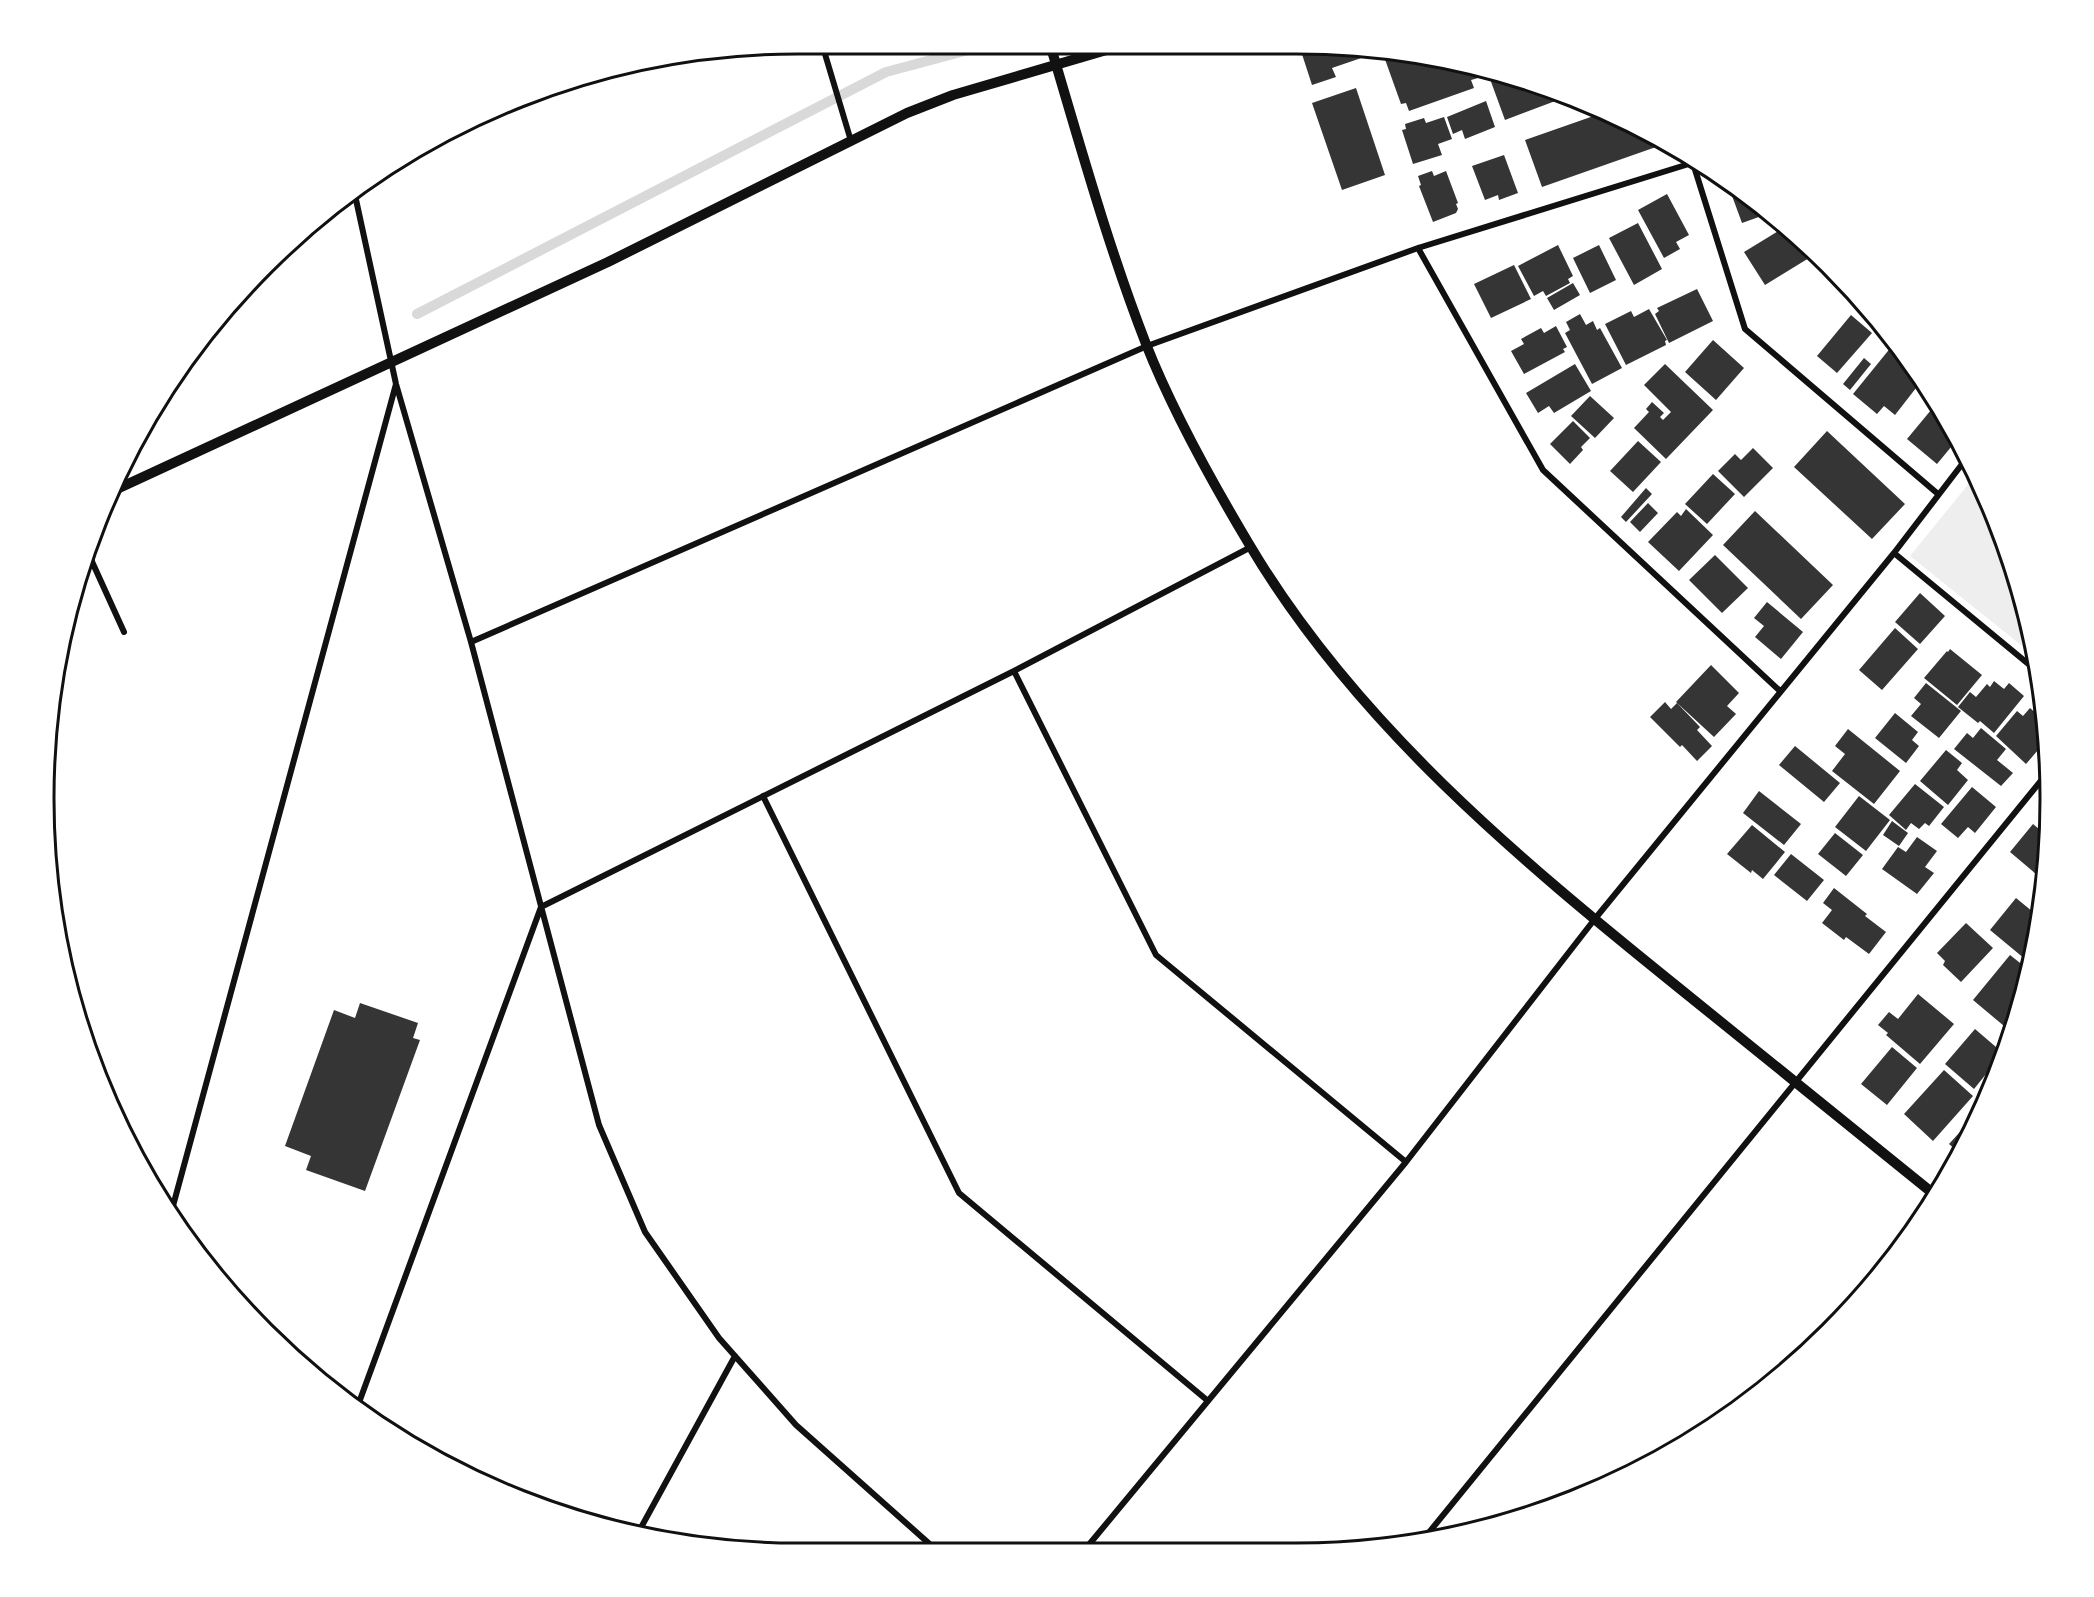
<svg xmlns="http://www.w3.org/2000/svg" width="2094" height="1597" font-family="Raleway,sans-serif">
<rect width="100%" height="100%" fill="#fff"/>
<path fill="#eee" d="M1975,476L1993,510L2037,658L1910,556Z"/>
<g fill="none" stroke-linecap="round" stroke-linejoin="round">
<path stroke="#d9d9d9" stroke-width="10" d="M417,314L886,72L991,44"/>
</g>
<path fill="#353535" d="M1307,45H1345L1368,49L1370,55L1332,68L1336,77L1312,85L1300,48Z
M1382,51L1474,66L1478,78L1471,80L1474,88L1409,111L1406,103L1401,104Z
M1486,68L1491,69L1566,97L1505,120Z
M1356,88L1385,175L1342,190L1312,103Z
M1486,101L1495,127L1465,139L1462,130L1453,134L1447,117Z
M1605,112L1630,122L1652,135L1656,147L1542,187L1525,140Z
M1444,117L1452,139L1438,144L1442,155L1413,164L1402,130L1406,129L1405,124L1424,118L1426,123Z
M1504,155L1518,193L1499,200L1498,195L1485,200L1472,166Z
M1432,171L1434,176L1446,171L1458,203L1456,204L1458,209L1456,213L1433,222L1419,186L1421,185L1418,176Z
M1740,190L1755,199L1770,213L1742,223L1731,193Z
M1667,194L1689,235L1676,242L1680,249L1664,258L1638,210Z
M1638,223L1662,269L1634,285L1609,238Z
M1785,227L1797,239L1809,258L1765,285L1744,252Z
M1558,245L1573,276L1568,279L1570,283L1546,296L1543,291L1534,296L1518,266Z
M1599,245L1616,280L1590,293L1573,258Z
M1819,260L1846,284L1841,289L1816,264Z
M1514,265L1531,299L1491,318L1474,284Z
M1573,283L1580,295L1554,310L1547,298Z
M1697,289L1713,321L1669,343L1655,314L1659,311L1657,308Z
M1649,309L1667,340L1665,341L1666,345L1626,365L1605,324L1631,311L1634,317Z
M1580,314L1586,325L1593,321L1597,330L1600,328L1622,368L1592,384L1565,333L1570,330L1566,322Z
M1851,315L1872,333L1837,373L1817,356Z
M1556,326L1567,347L1563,349L1565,352L1524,374L1511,351L1524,344L1521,339L1541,328L1544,333Z
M1713,340L1744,368L1716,400L1685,372Z
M1892,346L1909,361L1923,379L1895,415L1884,406L1877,414L1853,394Z
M1864,358L1871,364L1850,390L1843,384Z
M1575,364L1591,391L1554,413L1549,406L1538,413L1526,393Z
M1665,364L1713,410L1666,459L1634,428L1649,412L1646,409L1652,402L1664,413L1660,417L1663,420L1671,412L1644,385Z
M1590,396L1614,418L1595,438L1571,416Z
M1936,404L1956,441L1937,464L1907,439Z
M1573,421L1590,438L1581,447L1583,450L1570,464L1550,444Z
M1827,431L1905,504L1872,539L1794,467Z
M1638,441L1661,462L1633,492L1610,471Z
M1753,448L1773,468L1744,497L1718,471L1735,454L1741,460Z
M1713,474L1735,494L1707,524L1685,504Z
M1646,488L1652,494L1626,522L1621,517Z
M1648,503L1658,513L1640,532L1630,522Z
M1686,509L1713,535L1679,571L1648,542L1677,512L1681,516Z
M1755,511L1833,585L1801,619L1723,545Z
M1715,555L1748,588L1722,613L1689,580Z
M1920,593L1945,616L1920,644L1895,622Z
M1767,602L1803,632L1781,659L1755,637L1764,626L1754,618Z
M1895,628L1918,649L1882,690L1859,670Z
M1950,649L1982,675L1957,705L1924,678L1947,651L1948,652Z
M1711,665L1739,693L1727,706L1736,714L1714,737L1676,702Z
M1994,681L2004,689L2009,683L2024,696L1994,733L1980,721L1978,723L1958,707L1970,692L1976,697L1987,684L1990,687Z
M1926,683L1961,711L1939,738L1911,716L1921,704L1914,698Z
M1665,702L1671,709L1677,703L1700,727L1697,730L1712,746L1697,761L1682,745L1680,747L1650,717Z
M2030,708L2043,719L2045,742L2026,764L1996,736L2017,711L2023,716Z
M1895,713L1918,732L1912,740L1919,746L1906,763L1875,738Z
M1981,728L2006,749L1997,760L2013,773L2001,786L1954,749L1967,733L1973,738Z
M1848,729L1900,771L1874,804L1832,771L1845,754L1835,746Z
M1795,746L1840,783L1824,802L1779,765Z
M1946,750L1962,763L1957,770L1968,780L1948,805L1920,781Z
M1915,784L1944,807L1929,826L1925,823L1919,829L1911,823L1906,830L1889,815Z
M1972,787L1996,807L1975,833L1968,827L1958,838L1941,824Z
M1759,791L1801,824L1784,845L1743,813Z
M1859,796L1890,820L1866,851L1835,827Z
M1892,821L1908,833L1899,846L1883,835Z
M2033,824L2045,834L2047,831L2043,880L2010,852Z
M1752,825L1785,852L1763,879L1752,870L1751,873L1727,854Z
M1835,833L1863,855L1846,876L1818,854Z
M1917,837L1937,851L1925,867L1934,873L1917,894L1882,869L1898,847L1906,852Z
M1791,854L1824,880L1807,901L1774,875Z
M1834,888L1867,914L1865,916L1886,932L1869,954L1846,937L1844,940L1822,923L1832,910L1823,903Z
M2016,898L2039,917L2036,946L2031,964L1990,930Z
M1966,923L1993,948L1961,982L1943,965L1945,961L1937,953Z
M2010,955L2029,970L2010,1031L1973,1000Z
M1918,994L1954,1024L1920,1064L1886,1035L1888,1033L1878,1025L1889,1012L1898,1019Z
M360,1003L418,1023L413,1038L420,1040L365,1191L306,1170L311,1156L285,1146L334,1010L355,1018Z
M1975,1029L2003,1053L1974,1089L1945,1064Z
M1892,1047L1917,1068L1887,1105L1861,1084Z
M1944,1070L1973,1096L1933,1141L1904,1114Z
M1979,1111L1980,1112L1958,1152L1949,1144Z"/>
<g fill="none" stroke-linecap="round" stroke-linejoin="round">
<path stroke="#111" stroke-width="6" d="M822,44L851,141
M1692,160L1745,329L1938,494
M355,195L396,384L471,642L599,1125L645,1232L719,1338L796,1425L933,1547
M1418,248L1543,470L1780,691
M1894,553L2038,672
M89,555L124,632
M471,642L1147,346L1418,248L1692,163
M1014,671L1156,955L1406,1162
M763,796L959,1193L1208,1401
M170,1217L396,384
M357,1408L541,907L1014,671L1251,547
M638,1533L735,1356
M1422,1541L2048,772
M1087,1547L1406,1162L1594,920L1894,553L1966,459"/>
<path stroke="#111" stroke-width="10" d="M1050,44C1080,145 1108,246 1146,344C1172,410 1212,482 1249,544C1355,723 1519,859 1679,988C1764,1057 1850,1126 1935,1195
M117,489L608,262L907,113L953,95L1127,44"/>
</g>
<path d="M0 0H2094V1597H0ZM798 54H1296A744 744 0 0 1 2040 798V799A744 744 0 0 1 1296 1543H798A744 744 0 0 1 54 799V798A744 744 0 0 1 798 54Z" fill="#fff" fill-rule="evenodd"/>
<path fill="none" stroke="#111" stroke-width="3" d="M798 54H1296A744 744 0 0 1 2040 798V799A744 744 0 0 1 1296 1543H798A744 744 0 0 1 54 799V798A744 744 0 0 1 798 54Z"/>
</svg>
